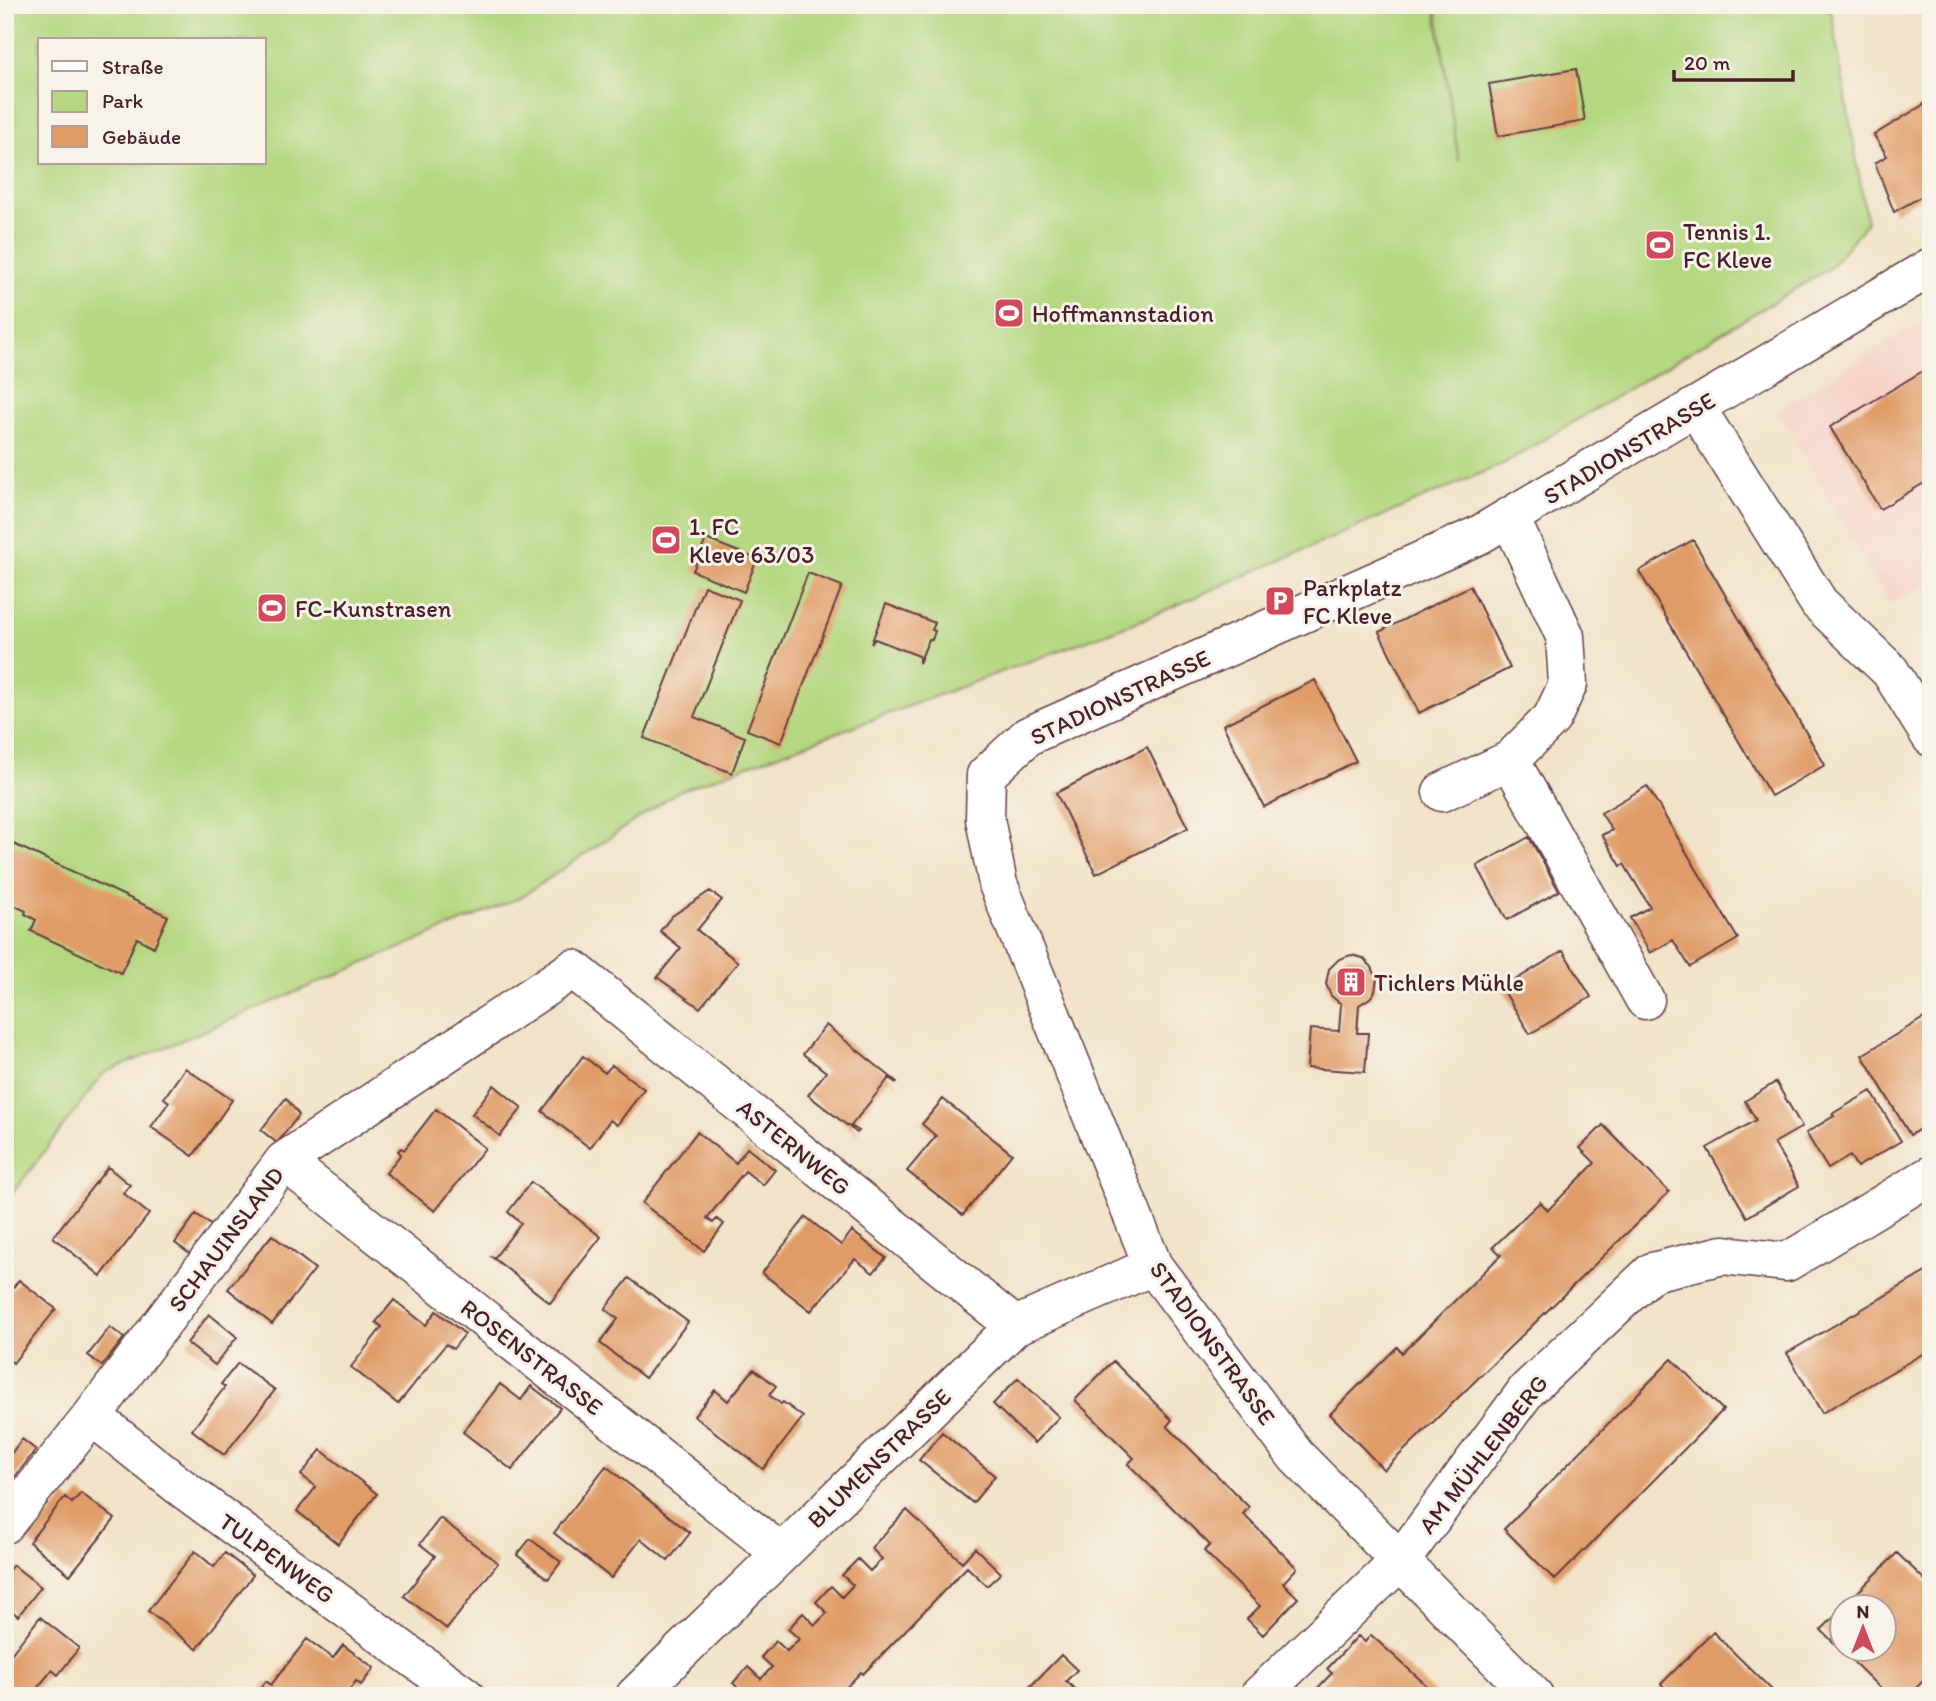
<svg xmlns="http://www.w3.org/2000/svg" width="1936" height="1701" font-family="Itim,sans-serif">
<rect width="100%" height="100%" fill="#f7f3e8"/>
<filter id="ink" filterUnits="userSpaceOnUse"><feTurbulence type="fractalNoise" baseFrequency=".0143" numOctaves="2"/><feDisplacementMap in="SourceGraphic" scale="14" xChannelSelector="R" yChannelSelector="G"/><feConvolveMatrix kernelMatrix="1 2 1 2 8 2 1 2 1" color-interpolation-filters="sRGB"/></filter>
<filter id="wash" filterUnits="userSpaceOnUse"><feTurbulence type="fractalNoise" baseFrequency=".00686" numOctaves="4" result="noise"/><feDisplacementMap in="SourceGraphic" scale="28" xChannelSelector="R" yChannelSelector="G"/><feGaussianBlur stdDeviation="1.57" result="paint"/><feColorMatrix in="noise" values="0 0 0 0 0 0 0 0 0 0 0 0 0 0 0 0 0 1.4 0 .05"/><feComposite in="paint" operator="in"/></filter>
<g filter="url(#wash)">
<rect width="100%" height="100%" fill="#f1e3c8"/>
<path fill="#f7d1c6" d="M1931,316V579L1890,604L1778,410Z"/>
<path fill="#b4d780" stroke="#7f7b56" stroke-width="2" fill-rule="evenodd" d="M5,5H1435L1459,162L1436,5H1830L1867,222L1830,268L1505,463L1147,618L679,791L521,897L104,1073L5,1203ZM40,40H264V163H40Z"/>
<g id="blocks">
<path fill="#e09c67" d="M1576,69L1585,121L1498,136L1489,84Z
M1931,100V191L1894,212L1875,163L1887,156L1874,135Z
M1931,366V464L1928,466L1931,470V479L1880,509L1830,427Z
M706,539L757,559L744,592L693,571Z
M1693,540L1825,765L1771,796L1639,571Z
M808,573L842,586L781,743L747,730Z
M704,586L740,600L694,717L745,737L732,773L644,738Z
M1470,586L1510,668L1419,713L1379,632Z
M886,604L935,623L932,630L935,631L932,640L929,639L919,663V656L875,639L871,644Z
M1315,680L1356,761L1264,807L1223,725Z
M1147,747L1188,828L1096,874L1056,793Z
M1647,786L1738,939L1690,967L1673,940L1650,953L1630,918L1650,907L1624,864L1621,866L1602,835L1612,830L1601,813Z
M1529,837L1559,891L1507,920L1477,866Z
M5,840L168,916L154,947L137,938L121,973L31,931L36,920L25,914L26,911L5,901Z
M710,891L722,900L697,930L738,962L700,1008L657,977L681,948L660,931L672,916Z
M1563,951L1591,997L1530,1034L1502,988Z
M1351,955L1363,958L1372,967L1377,979L1375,991L1370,998L1359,1005L1357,1033H1368L1365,1072L1307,1068L1310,1029L1339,1031L1341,1004L1331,996L1326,984L1329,969L1339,959Z
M1927,1016L1931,1022V1122L1910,1135L1862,1055Z
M826,1025L897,1082L896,1083L889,1078L851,1126L859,1131L857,1133L808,1095L826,1072L803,1054Z
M583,1056L605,1073L612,1065L644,1089L617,1125L610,1120L590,1148L542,1111Z
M185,1068L232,1100L193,1156L151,1127L169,1102L164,1098Z
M1776,1082L1802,1127L1774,1143L1799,1186L1747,1217L1707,1148L1756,1120L1745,1101Z
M494,1085L522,1108L500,1136L472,1114Z
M1871,1091L1901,1141L1857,1167L1850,1156L1828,1169L1806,1133L1834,1116L1832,1114Z
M286,1098L299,1115L277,1143L261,1130Z
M943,1099L1012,1154L963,1215L907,1171L936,1136L922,1124Z
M436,1109L485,1148L435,1211L386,1173L401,1154L398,1151L401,1148L404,1150Z
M1603,1125L1669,1192L1384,1470L1330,1414L1397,1347L1402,1353L1501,1255L1493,1247L1540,1202L1548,1210L1595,1163L1580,1148Z
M697,1132L736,1163L747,1148L775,1170L763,1185L745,1171L707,1218L713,1223L717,1219L724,1224L704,1251L642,1203Z
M108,1167L130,1185L123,1193L149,1214L101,1276L53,1237Z
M531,1182L601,1237L550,1303L492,1257H495L521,1223L508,1212Z
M196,1214L212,1226L190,1254L175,1243Z
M806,1217L841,1245L852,1231L886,1258L873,1273L855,1259L811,1311L762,1273Z
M272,1235L315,1269L272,1324L228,1289Z
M1931,1269V1349L1822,1413L1787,1353Z
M629,1278L688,1322L645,1378L600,1343L618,1319L605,1309Z
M19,1280L56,1309L13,1363L5,1356V1298Z
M394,1300L426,1325L436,1311L465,1334L453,1349L446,1344L398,1404L351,1367L382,1327L376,1322Z
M209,1314L237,1337L215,1365L187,1343Z
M110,1327L124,1338L102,1366L88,1355Z
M1672,1359L1723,1410L1555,1580L1504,1529Z
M1113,1361L1172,1420L1167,1426L1249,1507L1243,1514L1297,1568L1283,1583L1298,1598L1263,1635L1247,1619L1260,1606L1204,1551L1210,1545L1128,1464L1134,1458L1075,1400Z
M238,1363L275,1390L224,1455L192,1430L225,1387L221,1384Z
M754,1369L776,1386L769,1395L781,1404L783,1402L803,1417L763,1469L694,1416L715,1390L728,1401Z
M1018,1378L1059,1417L1034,1443L993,1404Z
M500,1384L521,1400L531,1386L560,1408L512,1470L463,1432Z
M942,1432L995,1476L973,1503L919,1460Z
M22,1439L36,1450L14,1478L5,1471V1462Z
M321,1450L377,1494L338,1544L297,1511L316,1487L301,1475Z
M606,1466L690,1533L668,1561L641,1539L611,1578L554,1533Z
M81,1493L115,1519L70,1575L29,1542L65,1497L72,1503Z
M907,1510L962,1562L975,1548L1001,1573L987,1586L967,1567L863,1674L861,1672L838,1696H741L743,1693L733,1683L748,1667L761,1679L772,1667L761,1657L776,1641L787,1651L799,1639L788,1629L803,1613L815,1625L827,1613L816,1602L831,1586L842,1597L853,1585L842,1575L858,1559L870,1571L882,1559L871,1548Z
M440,1518L498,1563L447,1629L404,1596L435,1556L420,1544Z
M530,1539L561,1562L548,1579L517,1555Z
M195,1551L214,1567L225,1553L253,1575L197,1649L148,1611Z
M1897,1553L1931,1586V1673L1908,1696H1888L1821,1630L1842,1609V1648H1884V1606H1844Z
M13,1565L41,1587L18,1616L5,1606V1575Z
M40,1617L79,1648L58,1675L52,1670L31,1696H17L5,1687V1662Z
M1713,1632L1778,1696H1673L1661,1684Z
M1371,1635L1401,1662L1438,1696H1310L1332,1673L1327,1669L1358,1636L1365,1642Z
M307,1639L333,1658L343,1645L374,1668L361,1685L356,1681L345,1696H255L266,1681L271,1685Z
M1061,1655L1077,1670L1066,1681L1082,1696H1021Z"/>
</g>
</g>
<g filter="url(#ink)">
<use href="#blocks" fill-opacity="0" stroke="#633c43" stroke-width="2"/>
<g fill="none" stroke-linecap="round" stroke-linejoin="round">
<g stroke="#633c43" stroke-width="41">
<path id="minor" d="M1696,408L1819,603L1890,671L1931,737
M1510,760L1645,1000
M1442,792L1510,760L1552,718L1568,684L1565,636L1510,518
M284,1161L781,1553
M92,1416L178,1485L465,1696
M5,1524L92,1416L284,1161L573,969L1015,1326
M635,1696L1015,1326L1153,1266
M1259,1696L1401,1560L1527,1390L1652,1272L1723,1255L1787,1262L1931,1175
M1534,1696L1296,1456L1153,1266L998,884L985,819L986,775L1028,736L1479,535L1931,267"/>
</g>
<use href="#minor" stroke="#fff" stroke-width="38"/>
</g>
</g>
<defs>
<g id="stadium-square" transform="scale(1.575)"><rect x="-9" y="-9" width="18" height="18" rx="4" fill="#d1495b" stroke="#f7f3e8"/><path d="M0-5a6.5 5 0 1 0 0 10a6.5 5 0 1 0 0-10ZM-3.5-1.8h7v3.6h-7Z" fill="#fff"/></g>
<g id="parking-square" transform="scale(1.575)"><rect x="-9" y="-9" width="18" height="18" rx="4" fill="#d1495b" stroke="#f7f3e8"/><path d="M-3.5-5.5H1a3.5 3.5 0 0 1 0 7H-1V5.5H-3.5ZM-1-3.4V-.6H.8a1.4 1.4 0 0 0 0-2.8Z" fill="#fff"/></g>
<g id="building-square" transform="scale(1.575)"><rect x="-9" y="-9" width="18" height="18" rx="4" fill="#d1495b" stroke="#f7f3e8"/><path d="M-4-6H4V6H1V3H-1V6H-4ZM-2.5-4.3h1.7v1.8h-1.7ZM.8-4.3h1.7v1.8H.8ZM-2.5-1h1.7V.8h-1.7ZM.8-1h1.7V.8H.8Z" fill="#fff"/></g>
</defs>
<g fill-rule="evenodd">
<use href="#stadium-square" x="1660" y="245"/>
<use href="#stadium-square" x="1009" y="313"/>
<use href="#stadium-square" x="666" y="540"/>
<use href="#parking-square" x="1280" y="601"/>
<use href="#stadium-square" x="272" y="608"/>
<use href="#building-square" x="1351" y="982"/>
</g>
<g text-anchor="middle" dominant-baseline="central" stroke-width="6" stroke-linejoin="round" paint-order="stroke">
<g font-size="24" fill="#4a1f2b" stroke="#f7f3e8" text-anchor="start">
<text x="1683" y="231">Tennis 1.<tspan x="1683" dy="28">FC Kleve</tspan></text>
<text x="1032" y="313">Hoffmannstadion</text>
<text x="689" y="526">1. FC<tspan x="689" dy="28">Kleve 63/03</tspan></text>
<text x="1303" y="587">Parkplatz<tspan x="1303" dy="28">FC Kleve</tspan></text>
<text x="295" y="608">FC-Kunstrasen</text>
<text x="1374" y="982">Tichlers Mühle</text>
</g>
<g font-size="24" fill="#4a1f2b" stroke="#f7f3e8">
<text transform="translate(1629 448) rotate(-31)">STADIONSTRASSE</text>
<text transform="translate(1120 697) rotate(-25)">STADIONSTRASSE</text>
<text transform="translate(794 1147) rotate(39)">ASTERNWEG</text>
<text transform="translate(226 1239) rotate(-53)">SCHAUINSLAND</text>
<text transform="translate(1213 1343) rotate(54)">STADIONSTRASSE</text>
<text transform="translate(532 1357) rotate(38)">ROSENSTRASSE</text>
<text transform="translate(1483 1454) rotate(-52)">AM MÜHLENBERG</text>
<text transform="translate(879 1458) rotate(-44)">BLUMENSTRASSE</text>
<text transform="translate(277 1558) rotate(36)">TULPENWEG</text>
</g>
</g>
<rect width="1936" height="1701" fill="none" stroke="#f7f3e8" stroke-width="28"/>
<rect x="38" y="38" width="228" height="126" fill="#f7f3e8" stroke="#b29e9c" stroke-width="2"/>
<rect x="52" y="61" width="35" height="10" fill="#ffffff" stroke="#b29e9c" stroke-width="2"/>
<text x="102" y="74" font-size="21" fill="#4a1f2b">Straße</text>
<rect x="52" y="91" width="35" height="21" fill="#b4d780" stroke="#b29e9c" stroke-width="2"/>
<text x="102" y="108" font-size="21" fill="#4a1f2b">Park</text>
<rect x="52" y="126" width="35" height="21" fill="#e09c67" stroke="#b29e9c" stroke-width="2"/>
<text x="102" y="144" font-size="21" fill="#4a1f2b">Gebäude</text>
<g transform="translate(1863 1628)"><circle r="33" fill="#f7f3e8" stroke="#b29e9c" stroke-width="2"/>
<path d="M0-5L12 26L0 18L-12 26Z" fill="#d1495b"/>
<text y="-10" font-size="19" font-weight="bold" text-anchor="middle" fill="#4a1f2b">N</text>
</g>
<path d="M1674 70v10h119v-10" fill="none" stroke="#4a1f2b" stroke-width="3.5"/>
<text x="1684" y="70" font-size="21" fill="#4a1f2b" stroke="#f7f3e8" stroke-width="5" paint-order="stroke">20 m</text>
</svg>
